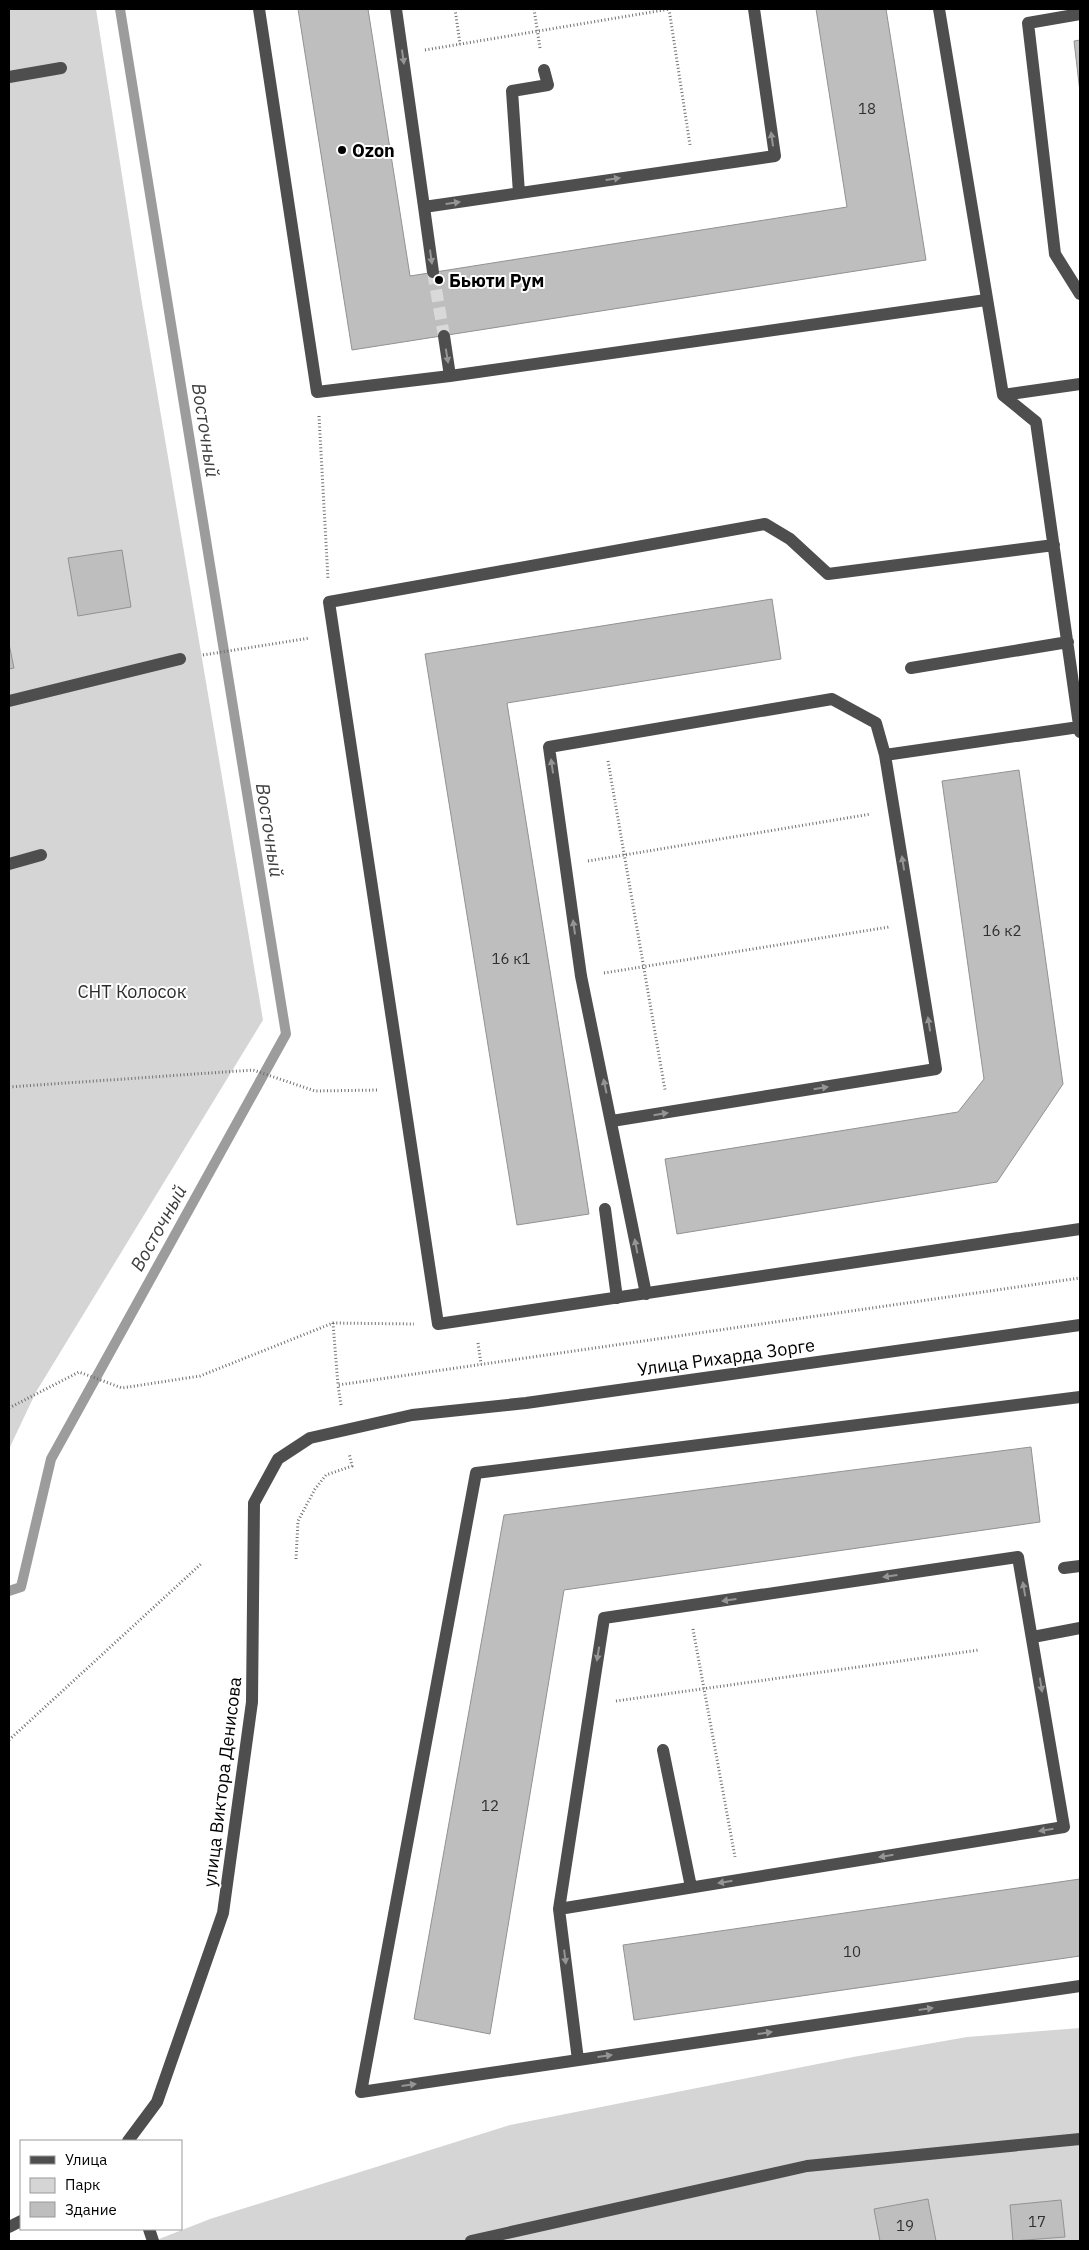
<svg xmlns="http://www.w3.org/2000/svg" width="1089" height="2250" font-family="'IBM Plex Sans',sans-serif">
<rect width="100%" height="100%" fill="#fff"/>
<path fill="#d5d5d5" d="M9,9H96L141,297L263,1020L36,1392L9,1449Z
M1080,2028V2241H154L210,2219L510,2125L853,2057L967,2037Z"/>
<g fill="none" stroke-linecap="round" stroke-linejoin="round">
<path stroke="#9c9c9c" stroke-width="10" d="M9,1591L21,1587L51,1459L286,1034L120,9"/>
</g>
<path fill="#bebebe" stroke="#929292" d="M298,9H368L410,276L847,207L816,9H886L926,260L352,350Z
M1080,40V92L1074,41Z
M122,550L131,607L78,616L68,558Z
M772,599L781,659L507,703L589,1214L517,1225L425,654Z
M9,644L14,668L9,669Z
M1019,770L1063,1084L997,1182L677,1234L665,1159L958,1112L984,1079L942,781Z
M1031,1447L1040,1522L564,1590L490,2034L414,2019L504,1515Z
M1080,1879V1956L634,2020L623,1945Z
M928,2199L936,2241H880L874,2209Z
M1061,2200L1065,2237L1013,2241L1010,2205Z"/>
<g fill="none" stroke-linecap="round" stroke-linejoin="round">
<path stroke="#d9d9d9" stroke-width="12" stroke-dasharray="12 6" stroke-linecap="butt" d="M433,272L444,336"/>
<path stroke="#707070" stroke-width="3" stroke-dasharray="1 2.5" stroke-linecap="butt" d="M455,9L460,44
M534,9L540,48
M669,9L690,145
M425,50L670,9
M319,416L328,579
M203,655L310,638
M608,761L665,1090
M588,861L871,814
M604,973L889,927
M9,1087L253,1070L315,1091L379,1090
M333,1323L338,1385
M478,1343L481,1364
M341,1405L338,1385L1080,1278
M9,1408L79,1372L122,1388L200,1376L333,1323L414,1324
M296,1559L298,1521L315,1489L326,1475L352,1466L349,1453
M693,1629L735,1857
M616,1701L979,1650
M9,1740L202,1563"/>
<path stroke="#4e4e4e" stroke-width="12" d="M259,9L317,392L450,376L986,300
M396,9L424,207L775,156L754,9
M939,9L1003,395L1036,422L1080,732
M1080,14L1028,23L1055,254L1080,294
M9,77L61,68
M519,193L512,91L548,85L544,70
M424,207L433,272
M444,336L450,376
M1003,395L1080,384
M1054,545L828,574L790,539L765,524L329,602L438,1324L1080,1229
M911,668L1068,642
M9,701L180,659
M9,864L41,855
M612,1121L936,1069L885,755
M605,1209L617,1298
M646,1294L581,976L549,747L832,699L876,723L885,755L1079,727
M1080,1397L476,1473L361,2092L1080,1986
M1064,1568L1080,1566
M1033,1637L1080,1628
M663,1750L691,1887
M559,1909L1064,1827L1018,1557L604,1618L559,1909L578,2060
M128,2141L157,2102L223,1913L252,1702L254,1503L278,1459L310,1438L412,1415L526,1403L1080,1325
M9,2227L21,2221
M149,2229L153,2241
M471,2241L807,2166L1080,2139"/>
</g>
<defs><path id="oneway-solid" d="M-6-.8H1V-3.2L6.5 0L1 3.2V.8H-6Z" transform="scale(1.25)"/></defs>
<g fill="#959595">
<use href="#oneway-solid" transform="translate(403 57) rotate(82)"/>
<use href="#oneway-solid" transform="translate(772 139) rotate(-98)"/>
<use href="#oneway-solid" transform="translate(613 179) rotate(-8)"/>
<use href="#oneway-solid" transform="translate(453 203) rotate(-8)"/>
<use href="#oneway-solid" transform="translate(431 257) rotate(82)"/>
<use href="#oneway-solid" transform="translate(447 356) rotate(81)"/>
<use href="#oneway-solid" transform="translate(552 766) rotate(-98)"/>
<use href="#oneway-solid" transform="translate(903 863) rotate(-99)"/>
<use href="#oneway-solid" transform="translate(574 927) rotate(-98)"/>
<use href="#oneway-solid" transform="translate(929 1024) rotate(-99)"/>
<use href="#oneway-solid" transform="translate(605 1086) rotate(-102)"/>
<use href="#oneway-solid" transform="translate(821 1088) rotate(-9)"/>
<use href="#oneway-solid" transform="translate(661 1114) rotate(-9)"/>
<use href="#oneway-solid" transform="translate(636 1246) rotate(-101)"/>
<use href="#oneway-solid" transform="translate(890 1576) rotate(172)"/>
<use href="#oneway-solid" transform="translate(1024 1589) rotate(-100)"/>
<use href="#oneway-solid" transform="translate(729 1600) rotate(172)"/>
<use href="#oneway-solid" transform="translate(598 1654) rotate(99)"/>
<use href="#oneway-solid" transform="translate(1041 1685) rotate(81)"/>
<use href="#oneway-solid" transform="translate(1046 1830) rotate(171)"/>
<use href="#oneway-solid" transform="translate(886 1856) rotate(171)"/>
<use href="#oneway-solid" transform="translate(725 1882) rotate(171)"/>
<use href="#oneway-solid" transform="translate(565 1957) rotate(83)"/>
<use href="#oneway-solid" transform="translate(926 2009) rotate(-8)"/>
<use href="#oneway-solid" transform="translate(765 2033) rotate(-8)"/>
<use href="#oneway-solid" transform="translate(605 2056) rotate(-8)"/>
<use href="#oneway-solid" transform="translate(409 2085) rotate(-8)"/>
</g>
<g fill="#000" stroke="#fff" stroke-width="2">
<circle cx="342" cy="150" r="5"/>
<circle cx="439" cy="280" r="5"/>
</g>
<g text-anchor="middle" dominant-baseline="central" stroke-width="4" stroke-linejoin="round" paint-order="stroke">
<g font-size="15" fill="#303030">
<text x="867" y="108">18</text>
<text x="1002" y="930">16 к2</text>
<text x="511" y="958">16 к1</text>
<text x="490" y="1805">12</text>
<text x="852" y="1951">10</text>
<text x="1037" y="2221">17</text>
<text x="905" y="2225">19</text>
</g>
<g font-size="18" font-weight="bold" fill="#000" stroke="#fff" text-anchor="start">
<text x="352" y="150">Ozon</text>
<text x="449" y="280">Бьюти Рум</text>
</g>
<g font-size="18" fill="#2c2c2c" stroke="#fff">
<text x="132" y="991">СНТ Колосок</text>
</g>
<g font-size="18" fill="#000" stroke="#fff">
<text transform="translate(726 1357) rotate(-8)">Улица Рихарда Зорге</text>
<text transform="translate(222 1782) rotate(-83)">улица Виктора Денисова</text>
</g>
<g font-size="19" font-style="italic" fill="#3d3d3d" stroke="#fff">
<text transform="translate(206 430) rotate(81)">Восточный</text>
<text transform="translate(270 830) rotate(81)">Восточный</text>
<text transform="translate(158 1228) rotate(-61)">Восточный</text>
</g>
</g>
<rect width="1089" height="2250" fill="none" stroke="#000000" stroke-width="20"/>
<rect x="20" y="2140" width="162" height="90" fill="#ffffff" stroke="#999999"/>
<rect x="30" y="2156" width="25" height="8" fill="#4e4e4e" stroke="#999999"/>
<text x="65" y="2165" font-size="15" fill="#000000">Улица</text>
<rect x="30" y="2178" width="25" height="15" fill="#d5d5d5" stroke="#999999"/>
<text x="65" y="2190" font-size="15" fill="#000000">Парк</text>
<rect x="30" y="2202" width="25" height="15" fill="#bebebe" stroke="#999999"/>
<text x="65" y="2215" font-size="15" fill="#000000">Здание</text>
</svg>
